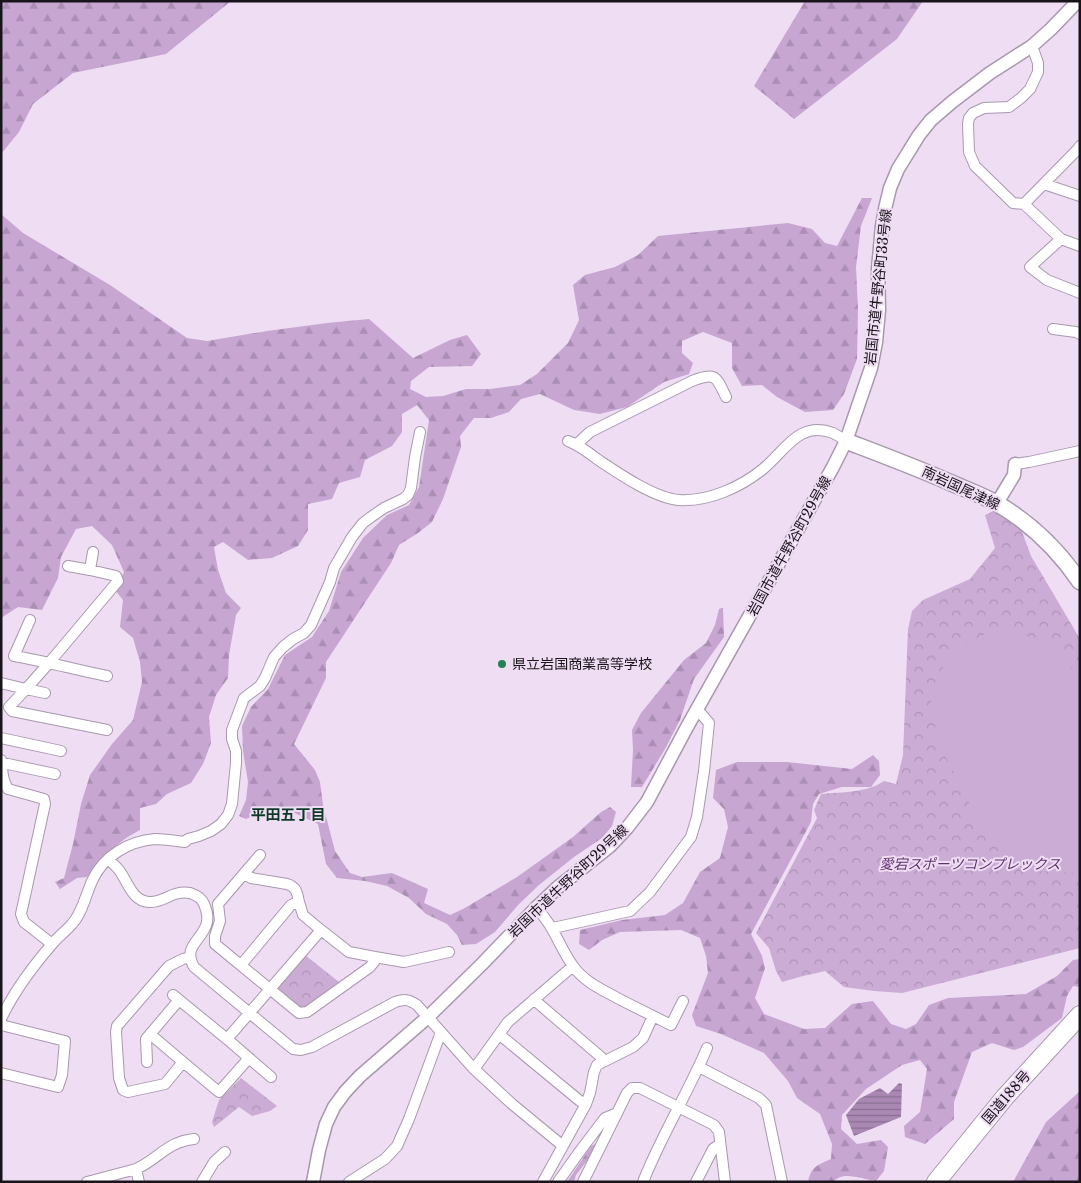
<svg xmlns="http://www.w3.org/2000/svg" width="1081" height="1183" font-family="'Libre Baskerville','Noto Sans JP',serif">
<defs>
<pattern id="forest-firs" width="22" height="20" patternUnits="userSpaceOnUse" patternTransform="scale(1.25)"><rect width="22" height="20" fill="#c7a6d2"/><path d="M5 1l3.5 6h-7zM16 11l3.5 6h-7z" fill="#aa8eb4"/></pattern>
<pattern id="park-crowns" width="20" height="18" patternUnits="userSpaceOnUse" patternTransform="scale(1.25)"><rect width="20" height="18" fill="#cbacd5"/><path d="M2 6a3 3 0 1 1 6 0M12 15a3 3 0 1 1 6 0" fill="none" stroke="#ae93b6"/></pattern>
<pattern id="water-rules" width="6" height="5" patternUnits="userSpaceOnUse" patternTransform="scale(1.25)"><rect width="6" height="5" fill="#a988b3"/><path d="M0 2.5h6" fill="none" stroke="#896e91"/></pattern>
</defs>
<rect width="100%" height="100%" fill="#efddf4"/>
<path fill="url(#forest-firs)" d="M1,1H231L166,54L73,73L33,104L19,132L1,154Z
M805,1H923L897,39L794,119L754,86Z
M862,198H872L861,226L856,267L858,309L857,359L844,394L833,410L805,412L777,397L762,385L742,386L732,368V343L703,332L682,341V353L693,363L689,374L664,382L627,407L600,414L574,410L540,394L521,399L509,412L491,418H474L460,436L461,447L443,499L432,522L418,533L399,545L391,563L326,662V678L294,744L315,770L320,782L323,805L335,851L350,873L362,877L392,873L428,889L424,903L450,915L463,909L517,877L573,837L601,812L610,807L616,812L612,826L602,838L574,857L539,885L519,904L495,932L476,944L462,945L457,935L447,924L426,914L409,898L387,886L365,881L337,878L326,864L318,824L284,808H272L246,819L239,816L246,800L248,782L243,751L242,726L251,707L268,689L285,655L312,637L329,611L341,572L363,538L387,515L409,505L419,487L429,420L417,405L402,414V432L392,446L365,460L360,477L339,483L332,499L308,504V530L298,546L272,558L248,560L223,542L214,547L218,570L226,593L241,608L236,615L229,655L228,678L216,695L209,717L211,743L203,764L191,783L167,794L156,804L140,808V830L126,838L101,858L87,877L77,878L60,889L55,882L64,878L73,844L81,804L90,775L112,744L133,720L142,682L140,662L133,638L120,627L123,600L115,590L124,572L112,545L92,526L76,529L61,557L58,578L42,610L18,607L1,618V214L23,233L110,285L187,338L207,341L267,331L327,323L369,319L413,358L450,340L467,335L481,354L472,366L429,367L411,381L410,389L426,397L443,396L466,389H490L520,385L537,374L568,343L579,320L573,285L585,275L615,267L638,255L658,236L788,223L812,229L825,243L837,246Z
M723,608L724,637L694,679L680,720L665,749L642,787H631L633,750L632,730L641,713L684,660L706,643L715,625L719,609Z
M873,755L879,761L880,775L871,787H842L819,794L813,804L811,822L751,934L762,956L765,968L755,998L764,1014L804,1029L825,1028L852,1004L873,1001L891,1024L906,1029L916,1024L929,1005L948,998L1026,994L1057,976L1073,960L1080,959V987L1073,986L1067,996L1062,1018L1023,1047L1014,1050L992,1043L972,1052L954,1102V1119L925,1144L905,1137L904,1126L920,1112L927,1069L920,1060L902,1065L866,1089L842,1115L841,1129L857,1144L881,1140L888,1147L884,1171L876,1181C862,1179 843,1170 833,1182H808C811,1166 818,1165 831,1159L832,1144L820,1114L797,1098L788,1081L764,1053L721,1034L696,1026L692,1015L708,973L706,956L700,938L681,930L620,932L602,940L589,950L579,944L580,930L622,920L665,915L683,903L700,872L720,858L728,827L724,809L713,798L716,770L737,762H787L852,769Z
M1080,1091V1182H1013L1046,1122Z
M596,1144L593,1153L576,1175L574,1182H567L591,1146Z"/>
<path fill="url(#park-crowns)" d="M996,510L1021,529L1031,556L1080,639V948L902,993L874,991L844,987L825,971L817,973L803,976L782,982L776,971L769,948L756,933L817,818L814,810L821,794C841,792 867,793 884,781L896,784L903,755L908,629L912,611L923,600L970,579L995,548L985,515Z
M305,955L339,982L304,1009H299L278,991L279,983Z
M241,1078L277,1106L270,1111L252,1116L239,1107L214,1127L212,1122L219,1100Z"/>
<path fill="#cbacd5" d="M1013,632L1047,642L1073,670L1080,684V872L1076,873L1035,871L989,840L960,786L940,745L931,712V693L941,670L958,650L984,635Z"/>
<path fill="url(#water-rules)" d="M899,1083L902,1084L901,1117L854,1136L846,1115L859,1099L880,1088L888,1094Z"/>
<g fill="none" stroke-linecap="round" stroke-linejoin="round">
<g stroke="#a898ae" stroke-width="12">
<path id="minor" d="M1032,46L1038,63V72L1030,89L1021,98L1009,107L984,108L973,113L969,118L968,124L969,152L975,166L1013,203L1024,204L1061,239L1080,246
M1044,184L1080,196
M1024,204L1077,150L1080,146
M1061,239L1030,267L1047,280L1080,293
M1053,329L1076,332L1080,334
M568,441C579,445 588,452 597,459C618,473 654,498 679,500C708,502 741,487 763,469C785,451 799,420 833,433C837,435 842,438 846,441
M577,444L590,432L692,381C716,372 716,376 726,397
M1015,464L1029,462L1080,451
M68,566L90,570L93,552
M30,620L14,656C45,661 76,670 107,676
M1,683L26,689L49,663L118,581L116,576L90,570
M45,693L26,689L9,707L12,711L107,730
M1,738L61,751
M1,760L2,765L8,764L55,774
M2,765C2,774 3,781 8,789L44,799L45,804L21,914L24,922L52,944
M260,855L218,904L220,921L215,936V944L299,1013L307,1012L370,967L374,962L375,957
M108,859C111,862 116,866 119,870C128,882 132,901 149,902C165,903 171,890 190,893C196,895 202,898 204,904C219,937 178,940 194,967L293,1049L301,1050L312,1047L395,1002C405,999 408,999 417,1005L473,1068L512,1104L563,1146
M299,902L303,915L321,930
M536,908C554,925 559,947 573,966C585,983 605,991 623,1001C639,1009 655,1017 671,1025L683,1001
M553,928L630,911L650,892L691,837L697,817L704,771L709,723L697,709
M241,965L291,905L299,902C297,893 297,887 287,884L251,878L245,874
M173,995L227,1039L271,1077
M534,999L539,1004L601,1057L603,1061
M1,1019C14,991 33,966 53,943C59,936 66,931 72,924C83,912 86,893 93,879C104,856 129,841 155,839C165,839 175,841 185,842L188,839L199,836L211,831L221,824L228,815L232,804L236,763V751L232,739V730L244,698L260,686L265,678L274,657L283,647L293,639L304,633L311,625L330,582L334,568L352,537L363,523L371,517L384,508L403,499L408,495L411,488L415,457L420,432
M1,1024L5,1026L65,1041L62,1075L58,1087L1,1073
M150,1034L183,1062L165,1084L128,1092L123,1090L119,1078L116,1032L117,1026L169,966L183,959L190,957
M500,1035L580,1101L586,1104
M227,1039L321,930L349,952L375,957L404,962L449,952
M147,1062L146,1039L179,1000
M183,1062L219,1092L249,1058
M699,1067L759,1098L766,1105L782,1182
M473,1068L477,1065L508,1022L573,966
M136,1169L139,1182
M87,1182L136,1169C159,1159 166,1142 194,1139
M202,1182L214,1162L225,1152
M349,1182L385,1159L397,1146L409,1119L441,1032
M543,1182L586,1104L590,1093L594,1072L597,1065L633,1047L643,1038L653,1016
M558,1182L580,1151L605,1118L617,1113
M583,1182L627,1093L632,1088H640L714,1125L719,1132L725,1182
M643,1182C661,1136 688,1093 707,1048
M696,1182L713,1149L720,1144"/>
</g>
<g stroke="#a898ae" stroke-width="15">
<path id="tertiary" d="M997,503L1014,475L1015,464
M313,1182L319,1150L326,1124L334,1107L345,1092L360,1076L428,1017L482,964L536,908L557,888L610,846L627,828L647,802L687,727L759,599L789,545L833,467L846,441L871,368L876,342L879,310L878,269L882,226L885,209L890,188L898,169L919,135L931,120L952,102L990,73L1032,46L1051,29L1078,1"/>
</g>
<g stroke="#a898ae" stroke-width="18">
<path id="secondary" d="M846,441C880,454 915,467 949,482C965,489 982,495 998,504C1030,523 1059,551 1080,582"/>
</g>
<g stroke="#a898ae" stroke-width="20">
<path id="trunk" d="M936,1182L1005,1097L1080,1015"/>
</g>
<use href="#minor" stroke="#fff" stroke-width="10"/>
<use href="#tertiary" stroke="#fff" stroke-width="12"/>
<use href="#secondary" stroke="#fff" stroke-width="15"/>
<use href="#trunk" stroke="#fff" stroke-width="18"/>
</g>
<circle fill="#258158" stroke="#efddf4" stroke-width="2" cx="502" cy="664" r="5"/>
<g text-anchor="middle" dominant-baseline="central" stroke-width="4" stroke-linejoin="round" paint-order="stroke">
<g font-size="14" fill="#19131a" stroke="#efddf4">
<text transform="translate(878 287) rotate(-84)">岩国市道牛野谷町33号線</text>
<text transform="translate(961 488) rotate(25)">南岩国尾津線</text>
<text transform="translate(789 546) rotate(-61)">岩国市道牛野谷町29号線</text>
<text transform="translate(568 881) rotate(-43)">岩国市道牛野谷町29号線</text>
<text transform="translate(1006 1097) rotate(-49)">国道188号</text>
</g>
<g font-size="14" fill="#19131a" stroke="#efddf4" text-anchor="start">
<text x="512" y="664">県立岩国商業高等学校</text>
</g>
<g font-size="14" font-style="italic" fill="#5e336b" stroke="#efddf4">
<text x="970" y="864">愛宕スポーツコンプレックス</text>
</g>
<g font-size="15" font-weight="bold" fill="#0e3a25" stroke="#efddf4">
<text x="288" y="814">平田五丁目</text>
</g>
</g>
<rect width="1081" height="1183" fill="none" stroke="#19131a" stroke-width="5"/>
</svg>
